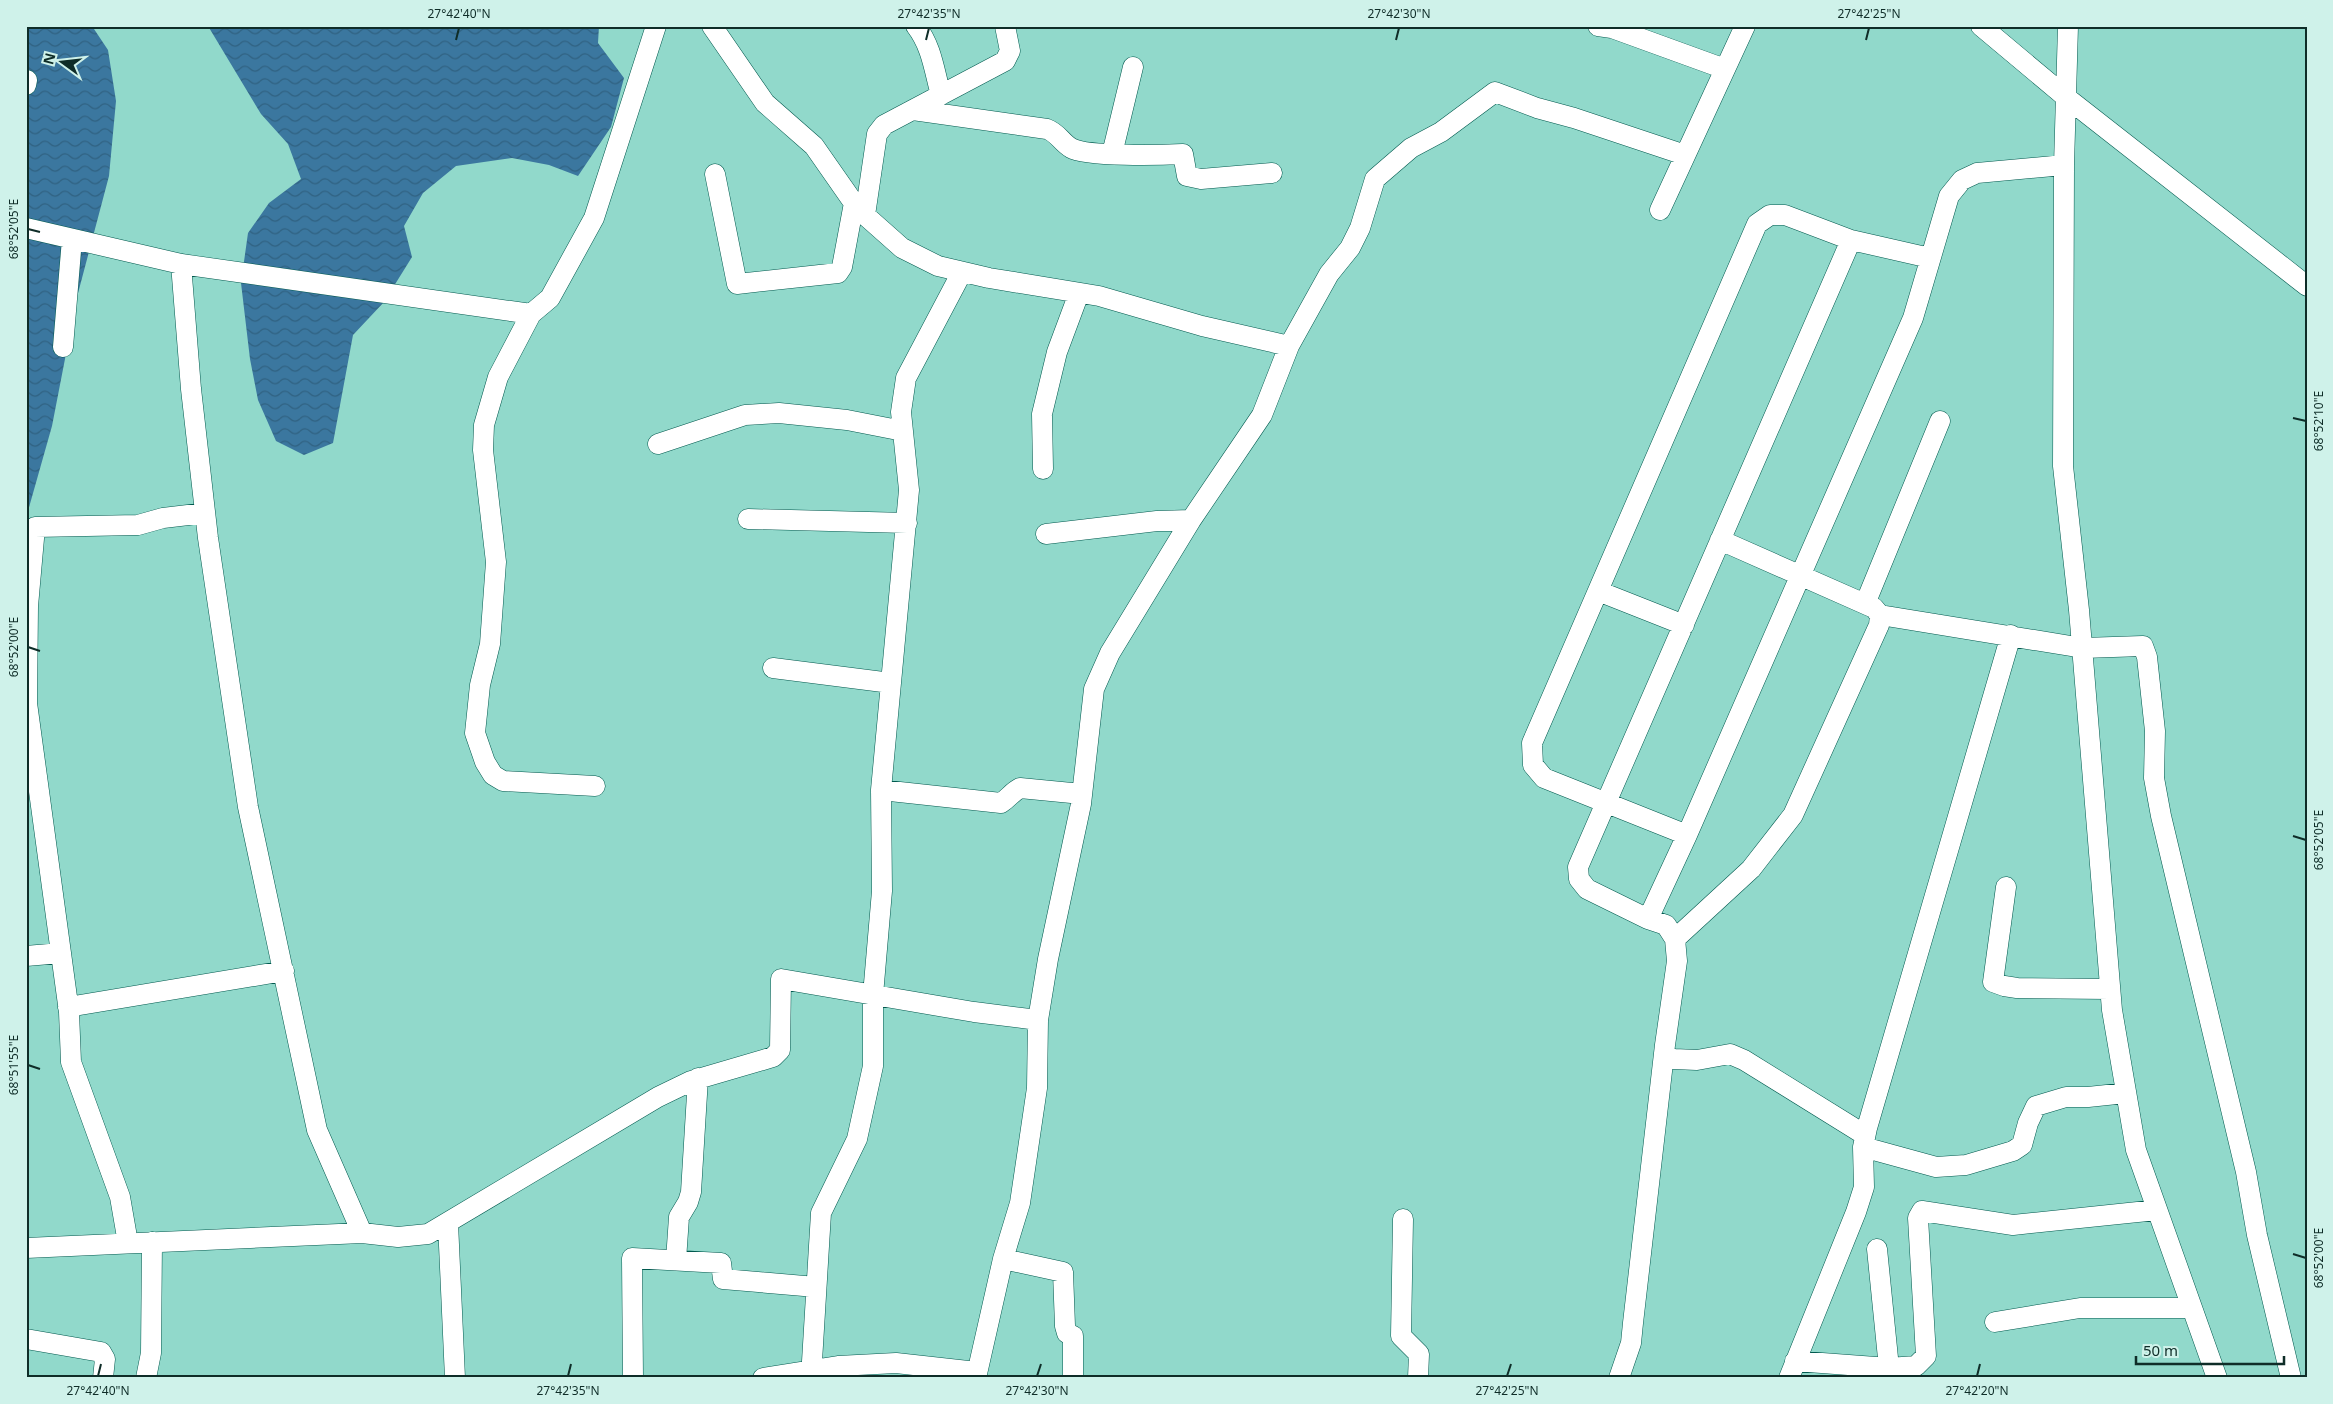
<svg xmlns="http://www.w3.org/2000/svg" width="2333" height="1404" font-family="'Noto Sans',sans-serif">
<defs>
<pattern id="water-waves" width="16" height="10" patternUnits="userSpaceOnUse" patternTransform="scale(1.25)"><rect width="16" height="10" fill="#3b779f"/><path d="M0 5q4-4 8 0t8 0" fill="none" stroke="#306282"/></pattern>
</defs>
<rect width="100%" height="100%" fill="#91d9cb"/>
<path fill="url(#water-waves)" d="M26,26H92L108,50L116,101L109,176L77,297L52,426L26,518Z
M208,26H599L598,43L624,78L611,127L578,176L549,165L512,158L456,166L423,193L404,226L412,257L384,302L353,335L333,443L304,455L276,441L258,400L250,359L241,283L248,233L269,203L301,179L288,144L261,114Z"/>
<g fill="none" stroke-linecap="round" stroke-linejoin="round">
<g stroke="#01594e" stroke-width="21">
<path id="street" d="M712,26L765,103L814,146L858,209L902,248L938,266L989,278L1099,296L1202,326L1289,346
M916,26C932,47 934,70 941,95
M1598,26L1612,28L1725,69
M1981,26L2067,98L2307,286
M2068,26L2064,165L2063,466L2079,610L2112,1010L2136,1150L2217,1378
M26,85L27,80
M913,110L1047,129C1058,133 1061,142 1071,148C1087,157 1161,155 1183,154L1187,176L1201,179L1272,173
M1112,154L1133,67
M715,174L737,284L838,273L842,267L854,203
M1660,210L1745,26
M865,215L877,134L884,125L1005,61L1010,51L1005,26
M26,228L181,264L531,314L550,298L594,218L656,26
M1851,240L1578,867L1579,879L1587,889L1648,919L1687,835L1913,318L1949,196L1962,180L1977,173L2064,165
M181,264L191,389L208,538L248,807L317,1130L362,1233
M531,314L498,377L484,425L483,450L496,562L490,644L480,685L475,733L485,762L493,775L503,781L595,786
M63,347L72,239
M658,444L745,415L779,413L847,420L903,431
M1043,469L1042,414L1057,352L1079,293
M748,519L907,523
M1046,534L1157,521L1191,520
M1720,540L1874,608L1880,615L2083,648L2143,646L2147,657L2155,731L2154,778L2161,816L2246,1172L2257,1235L2291,1378
M1598,591L1684,625
M1865,604L1940,421
M773,668L891,683
M881,790L1001,803C1009,798 1012,792 1020,788L1082,794
M1687,835L1544,778L1533,765L1532,743L1757,224L1770,215H1785L1851,240L1930,258
M2006,887L1993,982L2004,986L2017,988L2110,989
M1675,939L1751,869L1793,815L1879,625L1880,615
M26,956L61,953
M68,1007L284,971
M1664,1056L1674,1059L1697,1060L1730,1054L1744,1060L1865,1135
M1863,1147L1936,1167L1966,1165L2013,1151L2022,1145L2028,1123L2036,1106L2066,1097H2088L2126,1093
M1403,1219L1401,1336L1419,1354L1418,1378
M448,1223L455,1378
M128,1243L120,1197L71,1062L69,1012L27,703L28,606L35,527L138,525L163,518L205,513
M26,1248L362,1233L398,1237L428,1234L658,1097L691,1081L773,1057L780,1050L781,979L974,1012L1038,1020
M1877,1249L1890,1378
M1003,1259L1063,1272L1065,1326L1067,1333L1073,1336V1378
M676,1260L679,1217L688,1202L691,1192L698,1078
M1995,1322L2080,1308H2192
M26,1339L101,1352L105,1359L103,1378
M1795,1361L1889,1368L1916,1366L1926,1356L1918,1218L1922,1211L2013,1225L2157,1210
M146,1378L151,1353L152,1242
M633,1378L632,1258L721,1263L723,1279L816,1287
M763,1378L838,1366L896,1363L977,1372
M811,1378L821,1213L857,1139L873,1066V995L882,891L881,790L909,490L901,412L906,378L962,272
M976,1378L1003,1259L1020,1203L1037,1088L1038,1020L1048,959L1081,804L1094,689L1110,653L1191,520L1262,415L1289,346L1329,274L1350,248L1360,228L1375,179L1411,148L1441,132L1495,92L1537,108L1574,118L1685,155
M1619,1378L1631,1343L1633,1323L1665,1045L1677,961L1675,939L1666,925L1648,919
M1789,1378L1856,1212L1864,1187L1863,1147L1867,1128L2011,635"/>
</g>
<use href="#street" stroke="#fff" stroke-width="20"/>
</g>
<path fill="none" stroke="#0f2d28" stroke-width="2" d="M456,40L459,28M926,40L929,28M1396,40L1399,28M1866,40L1869,28M28,229L40,232M2293,418L2306,421M28,647L40,651M2293,836L2306,840M28,1065L40,1069M2293,1254L2306,1258M98,1376L101,1364M568,1376L571,1364M1037,1376L1041,1364M1507,1376L1511,1364M1977,1376L1980,1364"/>
<rect width="2333" height="1404" fill="none" stroke="#cff2ea" stroke-width="55"/>
<g transform="translate(62 62) rotate(285)" stroke="#cff2ea" stroke-width="4" paint-order="stroke">
<path d="M0-4L9 19L0 12L-9 19Z" fill="#0f2d28"/>
<text y="-8" font-size="14" font-weight="bold" text-anchor="middle" fill="#0f2d28">N</text>
</g>
<path d="M2136 1356v8h148v-8" fill="none" stroke="#0f2d28" stroke-width="2.5"/>
<text x="2143" y="1356" font-size="15" fill="#0f2d28" stroke="#cff2ea" stroke-width="4" paint-order="stroke">50 m</text>
<rect x="28" y="28" width="2278" height="1348" fill="none" stroke="#0f2d28" stroke-width="2"/>
<g font-size="12" text-anchor="middle" fill="#0f2d28">
<text x="459" y="18">27°42'40"N</text>
<text x="929" y="18">27°42'35"N</text>
<text x="1399" y="18">27°42'30"N</text>
<text x="1869" y="18">27°42'25"N</text>
<text transform="translate(14 229) rotate(-90)" y="4">68°52'05"E</text>
<text transform="translate(2319 421) rotate(-90)" y="4">68°52'10"E</text>
<text transform="translate(14 647) rotate(-90)" y="4">68°52'00"E</text>
<text transform="translate(2319 840) rotate(-90)" y="4">68°52'05"E</text>
<text transform="translate(14 1065) rotate(-90)" y="4">68°51'55"E</text>
<text transform="translate(2319 1258) rotate(-90)" y="4">68°52'00"E</text>
<text x="98" y="1395">27°42'40"N</text>
<text x="568" y="1395">27°42'35"N</text>
<text x="1037" y="1395">27°42'30"N</text>
<text x="1507" y="1395">27°42'25"N</text>
<text x="1977" y="1395">27°42'20"N</text>
</g>
</svg>
